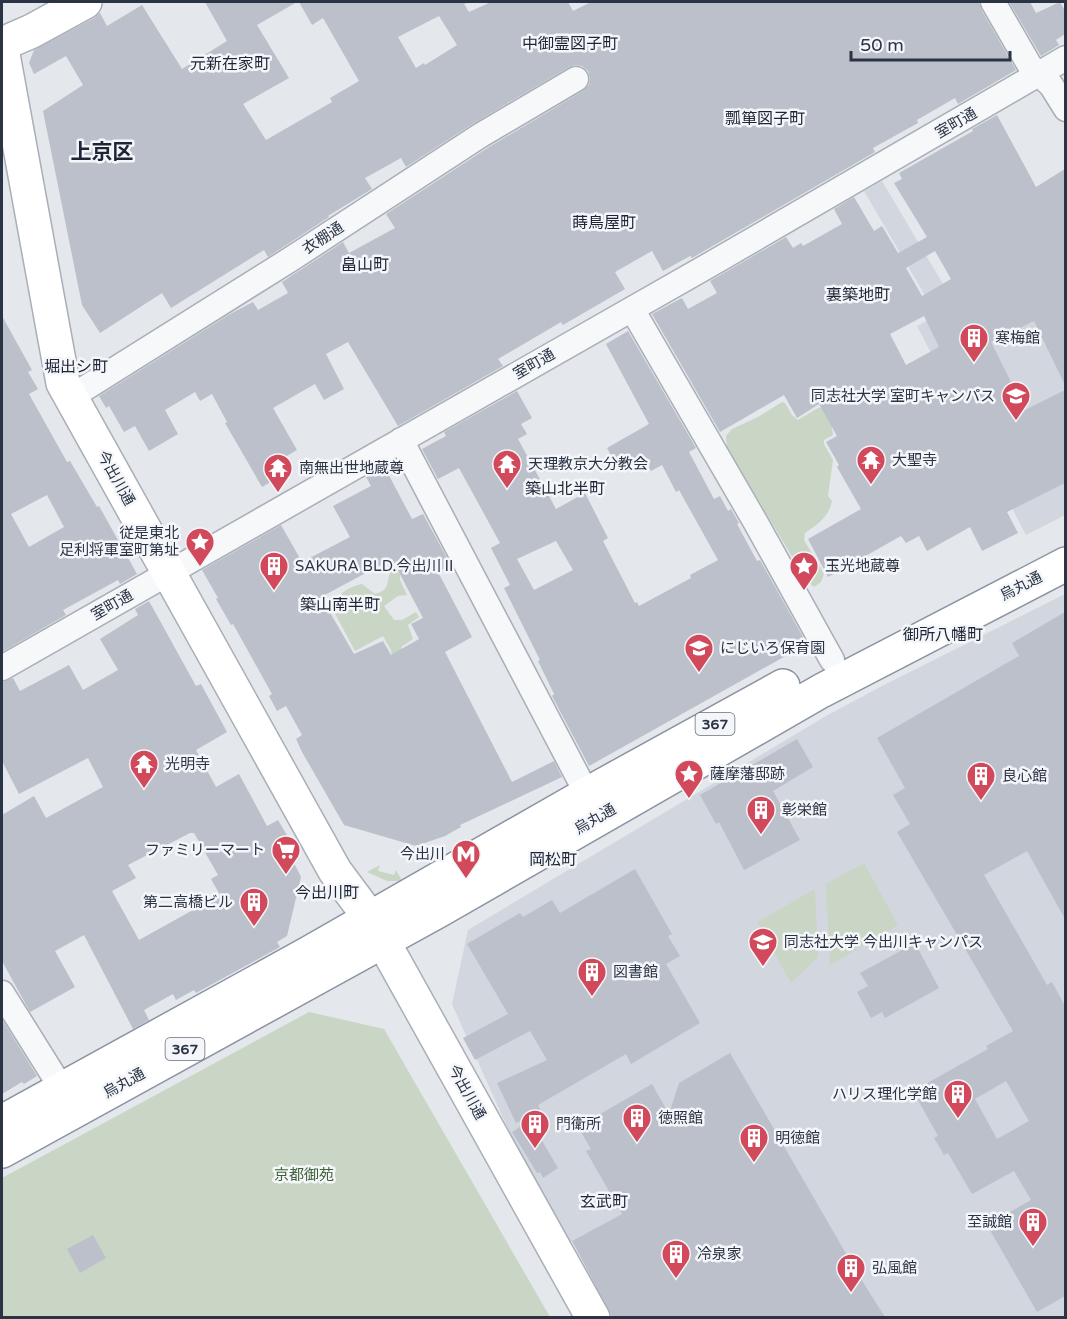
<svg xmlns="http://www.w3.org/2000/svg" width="1067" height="1319" font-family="'Varela Round','Noto Sans JP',sans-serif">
<rect width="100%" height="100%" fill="#e4e7ec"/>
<path fill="#d2d6de" d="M882,181L953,301L1062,240L1066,245L1065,515L1026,535L917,326L937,316L864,191Z
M1065,594V1317H783L699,1172L569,1243L526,1169L452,1004L468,930L826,716L882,686Z"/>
<path fill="#c9d6c5" d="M782,402L785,403L792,415L798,420L818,408L826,406L836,424L832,428L833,435L824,440V444L833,460L828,496L832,501C829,517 818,524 805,533L804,540L824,574L821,582L814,587L806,580L727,448L726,436L732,429L758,417Z
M394,569L400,574V580L407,595L398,596L384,606L394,620H402L416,612L419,617L408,625L413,639L401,647L411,667L392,656L391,650L383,636L355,651L331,606C338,594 348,587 362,584L375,594C391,589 385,585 391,571Z
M864,863L898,925L830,965L826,884Z
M380,865L378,871L394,875L396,870L402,881H387L367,872Z
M815,889L818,957L791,983L757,922Z
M309,1012L384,1029L550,1317L2,1318V1178Z"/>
<path fill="#bbc0ca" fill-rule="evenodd" d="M205,2H297L257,25L289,78L243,104L266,140L332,102L330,98L359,81L323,18L312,25L299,2H470L464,4L469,12L491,2H568L573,11L591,2H979L981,9L1016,70L958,104L955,98L917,120L918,123L873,148L875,152L692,258L690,256L663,271L652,251L615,272L625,289L563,325L561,322L498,359L503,366L398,426L348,342L326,354L344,389L324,400L315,384L273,408L297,450L278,461L285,474L262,487L225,423L227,422L212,394L200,401L195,392L165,410L178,434L149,451L135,426L124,432L109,406L106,408L99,396L230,314L253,302L258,310L288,293L282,282L343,242L349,253L395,228L386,214L489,147L583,91L589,85L590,78L588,71L582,66L575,65L569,67L474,123L406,167L401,158L365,178L372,189L328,216L329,217L268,257L264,250L171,308L162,293L100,333L82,305L43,111L83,85L66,56L34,74L29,63L34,50L94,18L100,13L107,26L142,5L182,69L227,41ZM439,16L457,45L425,65L424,63L416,68L398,37Z
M1009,2H1030L1036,13L1060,2L1065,11V34L1056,40L1059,45L1041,56Z
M997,115L1036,187L1065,169V385L1034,321L991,342L1025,410L1065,390V483L1007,512L1018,533L982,551L970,527L927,551L919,536L906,543L901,536L828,577L808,539L861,509L837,467L839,465L826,442L837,436L819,404L797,418L784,395L720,432L652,314L682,298L688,309L717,293L710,281L786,237L793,248L801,243L803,246L842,224L834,209L854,197L874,231L882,226L898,253L927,237L894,183L902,179L899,173L973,131L972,129ZM935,251L951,279L922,296L906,268ZM924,316L939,347L906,365L890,334Z
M2,316L32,370L28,372L38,389L29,394L67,462L70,461L97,507L99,506L137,574L120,584L118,580L63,610L66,615L2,652ZM47,495L64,527L29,547L11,514Z
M628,331L696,448L689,452L714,499L720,496L728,511L731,509L739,523L737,524L757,561L760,560L807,644L589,766L552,696L554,694L538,661L540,660L504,588L510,585L491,548L500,543L459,468L438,479L422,449L446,436L444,432L517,391L532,418L521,424L527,434L518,439L556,509L585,493L608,538L603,541L635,603L637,602L639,606L691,578L690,575L718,560L679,490L676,492L662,465L651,471L642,456L618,468L607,448L649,424L606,344ZM556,541L573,570L534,590L517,559Z
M385,468L412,519L423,514L451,565L438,572L472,637L445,652L512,782L554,761L562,777L460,825L461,827L445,836L416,846L344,825L302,752L296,739L302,735L286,706L277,711L269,696L272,694L233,624L231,625L216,599L218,598L202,570L281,525L302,562L350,537L333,506L371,486L366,477ZM392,559L423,618L411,624L419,639L391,655L383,641L354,654L321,597Z
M149,601L196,686L201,684L227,732L196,750L216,787L239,774L267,826L278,820L295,849L289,853L301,877L287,936L277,942L280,947L196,993L194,990L176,1000L173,994L144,1010L149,1020L133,1029L84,935L55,951L75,987L30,1012L2,961V815L34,796L46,818L103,787L88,758L19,794L2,761V682L13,678L20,691L69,665L83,690L118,670L100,639L138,615L135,609ZM190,833H194L218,875L211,879L220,895L139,940L112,891L136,878L128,865Z
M1065,612V919L1027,851L984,875L1047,985L1052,982L1065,1006V1296L1037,1312L987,1225L1031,1200L1014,1171L972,1194L948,1153L944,1155L934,1138L938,1136L913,1091L988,1049L986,1046L1013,1031L897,832L910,824L893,795L905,788L877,738L1019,656L1012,643ZM1006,1081L1029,1121L997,1139L975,1099Z
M797,739L813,767L773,791L800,840L744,870L719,822L716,824L700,795Z
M635,869L672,934L668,936L680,956L666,964L700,1023L631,1064L626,1054L538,1105L541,1111L516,1123L497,1083L547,1060L530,1031L475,1060L463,1038L508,1014L467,944L520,913L523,917L552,900L560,913Z
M915,943L939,988L885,1018L882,1012L871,1018L857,992L868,986L860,973Z
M2,1019L37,1076L24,1084L22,1082L2,1094Z
M730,1053L859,1276L885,1317H613L611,1315L572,1241L622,1214L586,1151L591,1149L578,1127L652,1084L669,1114L679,1083Z
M530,1120L558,1168L543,1178L540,1172L537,1173L512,1132Z
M93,1235L106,1258L80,1273L67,1249Z"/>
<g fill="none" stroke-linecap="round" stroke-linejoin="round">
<g stroke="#a9aeb7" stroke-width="27">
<path id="street" d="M993,2L1030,66L1051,85L1066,109
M632,309L756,523L832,660
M71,397L291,259L481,135L576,79
M401,440L587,794
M2,668L718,260L1066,58
M2,993L62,1089"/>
</g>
<g stroke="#a9aeb7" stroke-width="36">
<path id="secondary" d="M2,44L32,31L85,2
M2,49L63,383L335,871L370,918L593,1318"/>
</g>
<g stroke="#8b94a3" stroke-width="36">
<path id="highway" d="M2,1122L309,953L587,794L783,686
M2,1151L438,911L821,691L1066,564"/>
</g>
<use href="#street" stroke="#f7f8fa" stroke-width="24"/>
<use href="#secondary" stroke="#fff" stroke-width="33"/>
<use href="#highway" stroke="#fff" stroke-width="33"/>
</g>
<defs>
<g id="building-pin" transform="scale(1.5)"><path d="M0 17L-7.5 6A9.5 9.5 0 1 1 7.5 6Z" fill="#d1495b" stroke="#f4f6f9"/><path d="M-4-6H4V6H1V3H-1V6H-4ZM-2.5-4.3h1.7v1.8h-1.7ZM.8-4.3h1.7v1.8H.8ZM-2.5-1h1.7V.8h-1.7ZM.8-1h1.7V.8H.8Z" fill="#fff"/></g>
<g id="university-pin" transform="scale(1.5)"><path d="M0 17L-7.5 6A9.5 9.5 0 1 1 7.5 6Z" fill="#d1495b" stroke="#f4f6f9"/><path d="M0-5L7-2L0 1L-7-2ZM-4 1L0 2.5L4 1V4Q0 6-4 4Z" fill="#fff"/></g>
<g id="temple-pin" transform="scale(1.5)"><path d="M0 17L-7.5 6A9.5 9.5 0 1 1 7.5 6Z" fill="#d1495b" stroke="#f4f6f9"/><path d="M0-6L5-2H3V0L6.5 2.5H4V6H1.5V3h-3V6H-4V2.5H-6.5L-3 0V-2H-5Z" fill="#fff"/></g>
<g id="sight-pin" transform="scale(1.5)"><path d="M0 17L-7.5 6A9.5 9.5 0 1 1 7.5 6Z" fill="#d1495b" stroke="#f4f6f9"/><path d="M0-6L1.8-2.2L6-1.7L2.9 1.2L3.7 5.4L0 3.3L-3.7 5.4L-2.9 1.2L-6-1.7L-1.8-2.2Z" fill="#fff"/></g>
<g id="school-pin" transform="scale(1.5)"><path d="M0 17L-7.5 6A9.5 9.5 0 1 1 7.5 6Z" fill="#d1495b" stroke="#f4f6f9"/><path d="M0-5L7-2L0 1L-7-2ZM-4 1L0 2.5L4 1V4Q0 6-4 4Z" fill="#fff"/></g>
<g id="supermarket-pin" transform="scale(1.5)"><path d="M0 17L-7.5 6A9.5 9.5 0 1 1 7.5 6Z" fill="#d1495b" stroke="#f4f6f9"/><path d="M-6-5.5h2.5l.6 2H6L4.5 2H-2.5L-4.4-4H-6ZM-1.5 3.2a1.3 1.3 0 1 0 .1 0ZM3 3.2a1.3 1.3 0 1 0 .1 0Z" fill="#fff"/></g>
<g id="metro-pin" transform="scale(1.5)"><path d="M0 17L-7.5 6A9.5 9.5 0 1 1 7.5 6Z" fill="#d1495b" stroke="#f4f6f9"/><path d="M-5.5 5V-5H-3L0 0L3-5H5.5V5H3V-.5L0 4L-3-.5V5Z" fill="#fff"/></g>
</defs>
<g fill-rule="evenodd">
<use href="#building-pin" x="974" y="338"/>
<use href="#university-pin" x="1016" y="396"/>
<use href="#temple-pin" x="871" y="460"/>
<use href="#temple-pin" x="507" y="464"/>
<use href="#temple-pin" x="278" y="468"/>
<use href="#sight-pin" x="200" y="542"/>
<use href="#building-pin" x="274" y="566"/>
<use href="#sight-pin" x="804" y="566"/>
<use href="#school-pin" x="699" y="648"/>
<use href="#temple-pin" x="144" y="764"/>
<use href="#sight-pin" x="689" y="774"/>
<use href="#building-pin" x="981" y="776"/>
<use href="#building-pin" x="761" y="810"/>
<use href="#supermarket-pin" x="286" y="850"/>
<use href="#metro-pin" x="466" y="854"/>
<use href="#building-pin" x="254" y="902"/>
<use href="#university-pin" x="763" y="942"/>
<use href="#building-pin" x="592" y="972"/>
<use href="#building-pin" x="958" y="1094"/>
<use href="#building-pin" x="637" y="1118"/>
<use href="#building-pin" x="535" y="1124"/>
<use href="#building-pin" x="754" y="1138"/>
<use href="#building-pin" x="1033" y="1222"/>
<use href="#building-pin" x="676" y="1254"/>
<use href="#building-pin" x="851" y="1268"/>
</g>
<g text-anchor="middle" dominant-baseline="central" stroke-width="5" stroke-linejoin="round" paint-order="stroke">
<g fill="#f4f6f9" stroke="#676e7b" stroke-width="1.5">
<rect x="695.5" y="713" width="39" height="22" rx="4.5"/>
<rect x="165.5" y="1038" width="39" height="22" rx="4.5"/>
</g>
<g font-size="14" font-weight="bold" fill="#2b3445">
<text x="715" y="724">367</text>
<text x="185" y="1049">367</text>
</g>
<g font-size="15" fill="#2b3445" stroke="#f4f6f9">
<text transform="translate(956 123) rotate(-30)">室町通</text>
<text transform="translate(323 238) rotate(-33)">衣棚通</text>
<text transform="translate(534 364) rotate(-30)">室町通</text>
<text transform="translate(116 478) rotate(61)">今出川通</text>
<text transform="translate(1021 586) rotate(-27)">烏丸通</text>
<text transform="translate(112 605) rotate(-30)">室町通</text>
<text transform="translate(595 819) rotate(-30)">烏丸通</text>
<text transform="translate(124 1083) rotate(-29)">烏丸通</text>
<text transform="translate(467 1092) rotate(61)">今出川通</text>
</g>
<g font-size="15" fill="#2b3445" stroke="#f4f6f9" text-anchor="start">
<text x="995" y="338">寒梅館</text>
<text x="995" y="396" text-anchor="end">同志社大学 室町キャンパス</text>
<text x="892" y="460">大聖寺</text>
<text x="528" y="464">天理教京大分教会</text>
<text x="299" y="468">南無出世地蔵尊</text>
<text x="179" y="533" text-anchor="end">従是東北<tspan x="179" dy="17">足利将軍室町第址</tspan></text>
<text x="295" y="566">SAKURA BLD.今出川Ⅱ</text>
<text x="825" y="566">玉光地蔵尊</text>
<text x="720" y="648">にじいろ保育園</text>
<text x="165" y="764">光明寺</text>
<text x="710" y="774">薩摩藩邸跡</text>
<text x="1002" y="776">良心館</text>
<text x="782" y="810">彰栄館</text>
<text x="265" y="850" text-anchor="end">ファミリーマート</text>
<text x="445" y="854" text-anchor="end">今出川</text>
<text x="233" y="902" text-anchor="end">第二高橋ビル</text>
<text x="784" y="942">同志社大学 今出川キャンパス</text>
<text x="613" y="972">図書館</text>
<text x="937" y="1094" text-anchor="end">ハリス理化学館</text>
<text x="658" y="1118">徳照館</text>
<text x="556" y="1124">門衛所</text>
<text x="775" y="1138">明徳館</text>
<text x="1012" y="1222" text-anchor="end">至誠館</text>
<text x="697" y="1254">冷泉家</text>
<text x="872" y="1268">弘風館</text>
</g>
<g font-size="15" fill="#3f6138" stroke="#f4f6f9">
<text x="304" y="1175">京都御苑</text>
</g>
<g font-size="16" fill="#1d2536" stroke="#f4f6f9">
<text x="570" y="44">中御霊図子町</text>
<text x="230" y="64">元新在家町</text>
<text x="765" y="119">瓢箪図子町</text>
<text x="604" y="223">蒔鳥屋町</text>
<text x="365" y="265">畠山町</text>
<text x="858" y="295">裏築地町</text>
<text x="76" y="367">堀出シ町</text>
<text x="565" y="489">築山北半町</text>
<text x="340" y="605">築山南半町</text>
<text x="943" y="635">御所八幡町</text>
<text x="553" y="860">岡松町</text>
<text x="327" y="893">今出川町</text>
<text x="604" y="1202">玄武町</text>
</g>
<g font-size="21" font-weight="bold" fill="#1d2536" stroke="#f4f6f9">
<text x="102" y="152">上京区</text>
</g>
</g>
<rect width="1067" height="1319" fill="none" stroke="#2b3445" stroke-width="6"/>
<path d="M851 51v9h159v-9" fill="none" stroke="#2b3445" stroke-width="3"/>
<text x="860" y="51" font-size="18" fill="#2b3445" stroke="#f4f6f9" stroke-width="4.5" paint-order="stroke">50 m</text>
</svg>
